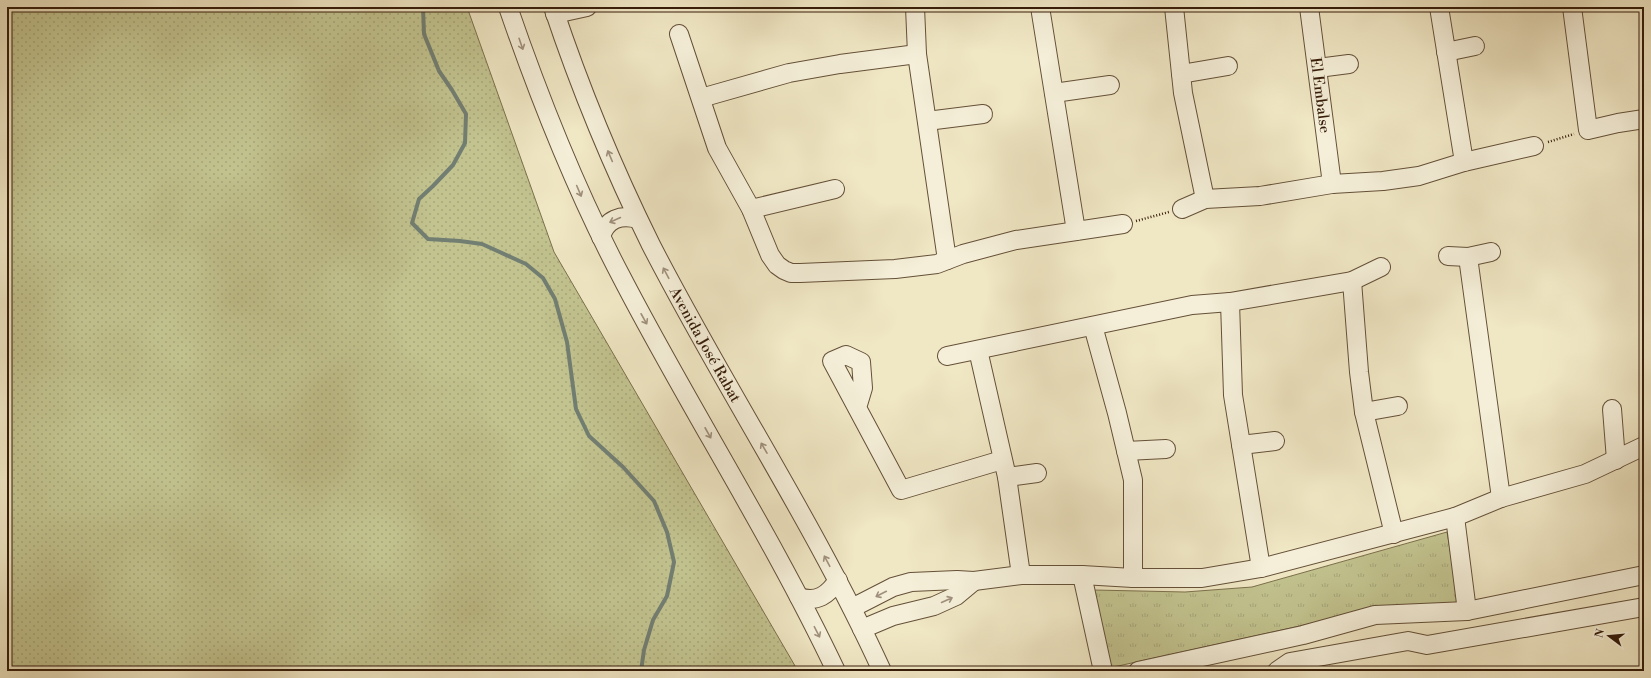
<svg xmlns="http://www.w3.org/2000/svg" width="1651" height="678" font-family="'Libre Bodoni',serif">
<defs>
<pattern id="grass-dots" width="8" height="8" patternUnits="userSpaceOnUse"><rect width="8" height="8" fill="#c2c38f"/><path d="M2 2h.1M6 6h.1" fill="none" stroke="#a7a77a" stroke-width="1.8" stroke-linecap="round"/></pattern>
<pattern id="park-tufts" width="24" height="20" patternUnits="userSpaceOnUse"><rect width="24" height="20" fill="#c2c38f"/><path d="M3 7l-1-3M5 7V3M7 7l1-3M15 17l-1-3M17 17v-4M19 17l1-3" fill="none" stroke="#a7a77a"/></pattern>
</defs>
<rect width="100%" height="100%" fill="#f0e7c4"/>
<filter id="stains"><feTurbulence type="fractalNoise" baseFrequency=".005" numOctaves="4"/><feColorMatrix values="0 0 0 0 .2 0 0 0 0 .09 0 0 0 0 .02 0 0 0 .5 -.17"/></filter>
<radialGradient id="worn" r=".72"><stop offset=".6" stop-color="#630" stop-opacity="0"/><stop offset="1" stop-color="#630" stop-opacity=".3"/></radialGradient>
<path fill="url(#grass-dots)" stroke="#7c704c" d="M7,7H467L554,252L798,671H7Z"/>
<path fill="url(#park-tufts)" stroke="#7c704c" d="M1447,532L1460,606L1378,607L1300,626L1109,668L1094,590L1185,592L1252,587Z"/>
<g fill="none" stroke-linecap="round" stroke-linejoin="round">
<path stroke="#727e72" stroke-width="4" d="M423,7L424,34L439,71L452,90L466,114L465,143L453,165L433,186L419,199L412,223L428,239L460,241L482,244L526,264L543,278L555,299L567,342L576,409L589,436L623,467L654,501L667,532L674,562L667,596L653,620L644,650L641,671"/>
<g stroke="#645038" stroke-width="20">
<g id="minor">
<path d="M508,7C540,100 576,191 622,278C691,411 772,536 836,671"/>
<path id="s1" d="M553,7C580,88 613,168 651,245C725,389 815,524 882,671"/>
<path d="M915,7L917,54L947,260"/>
<path d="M1040,7L1076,231"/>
<path d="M1174,7L1183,93L1205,199"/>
<path id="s2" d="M1309,7L1332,184"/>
<path d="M1439,7L1464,162"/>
<path d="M1572,7L1588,130L1618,123L1644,119"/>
<path d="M555,14L587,7"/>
<path d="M679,34L717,148L751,209L770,255L777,265L784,270L791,273H800L895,269L937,264L963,254L1016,240L1123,224"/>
<path d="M1446,52L1475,46"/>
<path d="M1318,68L1349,64"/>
<path d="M1181,74L1228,66"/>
<path d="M1054,93L1110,85"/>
<path d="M701,98L789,73L840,64L917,54"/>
<path d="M927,121L983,114"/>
<path d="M751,209L835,189"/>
<path d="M1182,209L1205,199L1260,196L1332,184L1383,181L1419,176L1464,162L1534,146"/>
<path d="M601,237C606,219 621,214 638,219"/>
<path d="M1448,256L1468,257L1491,252"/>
<path d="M1468,257L1501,498"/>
<path d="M1352,281L1359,372L1364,412L1394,534"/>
<path d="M1230,302L1233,395L1261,568"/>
<path d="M1093,326L1117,413L1133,480V578"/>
<path d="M978,350L1007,477L1021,575"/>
<path d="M947,356L1192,305L1230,302L1352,281L1381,267"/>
<path d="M857,408L863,388L861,362L846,355L832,361L901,490L1002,460"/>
<path d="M1612,409L1616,460"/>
<path d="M1364,412L1398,406"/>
<path d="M1241,445L1275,441"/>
<path d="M1126,451L1166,449"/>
<path d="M1007,477L1037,473"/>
<path d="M1455,517L1467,611"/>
<path d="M1082,575L1103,671"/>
<path d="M799,597C817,603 828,595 838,580"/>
<path d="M852,608L893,587L911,582L957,580L974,581L1021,575H1082L1133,578H1202L1261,568L1455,517L1501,498L1585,474L1644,446"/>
<path d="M862,629L893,616L934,606L956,596L974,581"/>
<path d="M1138,671L1303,635L1375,615L1467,611L1644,575"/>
<path d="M1277,671L1290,662L1408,641L1427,645L1644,607"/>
</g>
</g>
<path stroke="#361d0a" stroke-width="2.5" stroke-dasharray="1 2" stroke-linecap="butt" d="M1548,142L1574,134
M1136,221L1169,212"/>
<use href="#minor" stroke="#f5efd9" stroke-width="18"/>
</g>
<defs><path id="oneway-shaft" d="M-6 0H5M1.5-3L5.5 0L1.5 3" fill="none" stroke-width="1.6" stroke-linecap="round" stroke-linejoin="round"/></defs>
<g stroke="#9f907c">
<use href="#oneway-shaft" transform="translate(521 44) rotate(71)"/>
<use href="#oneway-shaft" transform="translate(610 156) rotate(-113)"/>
<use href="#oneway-shaft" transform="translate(579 191) rotate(67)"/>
<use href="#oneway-shaft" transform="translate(615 220) rotate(156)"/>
<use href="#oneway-shaft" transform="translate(666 273) rotate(-118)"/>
<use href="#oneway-shaft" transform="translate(644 319) rotate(61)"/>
<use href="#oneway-shaft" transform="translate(708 433) rotate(61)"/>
<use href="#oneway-shaft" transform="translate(764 448) rotate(-120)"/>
<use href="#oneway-shaft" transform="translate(827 561) rotate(-118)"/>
<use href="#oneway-shaft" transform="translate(881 594) rotate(153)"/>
<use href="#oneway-shaft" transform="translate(947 600) rotate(-24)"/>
<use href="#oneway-shaft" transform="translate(817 632) rotate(63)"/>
</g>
<g text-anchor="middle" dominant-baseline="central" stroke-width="3" stroke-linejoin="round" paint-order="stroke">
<g font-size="15" fill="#361d0a" stroke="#f5efd9">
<text stroke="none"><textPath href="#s2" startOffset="89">El Embalse</textPath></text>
<text stroke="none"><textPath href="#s1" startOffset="371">Avenida José Rabat</textPath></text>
</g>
</g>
<rect width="1651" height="678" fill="none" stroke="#f0e7c4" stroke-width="24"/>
<rect x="8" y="8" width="1635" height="662" fill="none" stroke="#361d0a" stroke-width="2"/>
<rect x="12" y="12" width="1627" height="654" fill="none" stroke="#361d0a"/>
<g transform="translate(1609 636) rotate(286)" stroke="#f5efd9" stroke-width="3" paint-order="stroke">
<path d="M0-3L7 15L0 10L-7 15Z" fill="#361d0a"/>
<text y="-6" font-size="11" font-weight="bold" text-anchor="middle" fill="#361d0a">N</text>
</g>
<rect width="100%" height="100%" filter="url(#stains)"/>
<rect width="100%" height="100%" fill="url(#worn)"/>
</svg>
